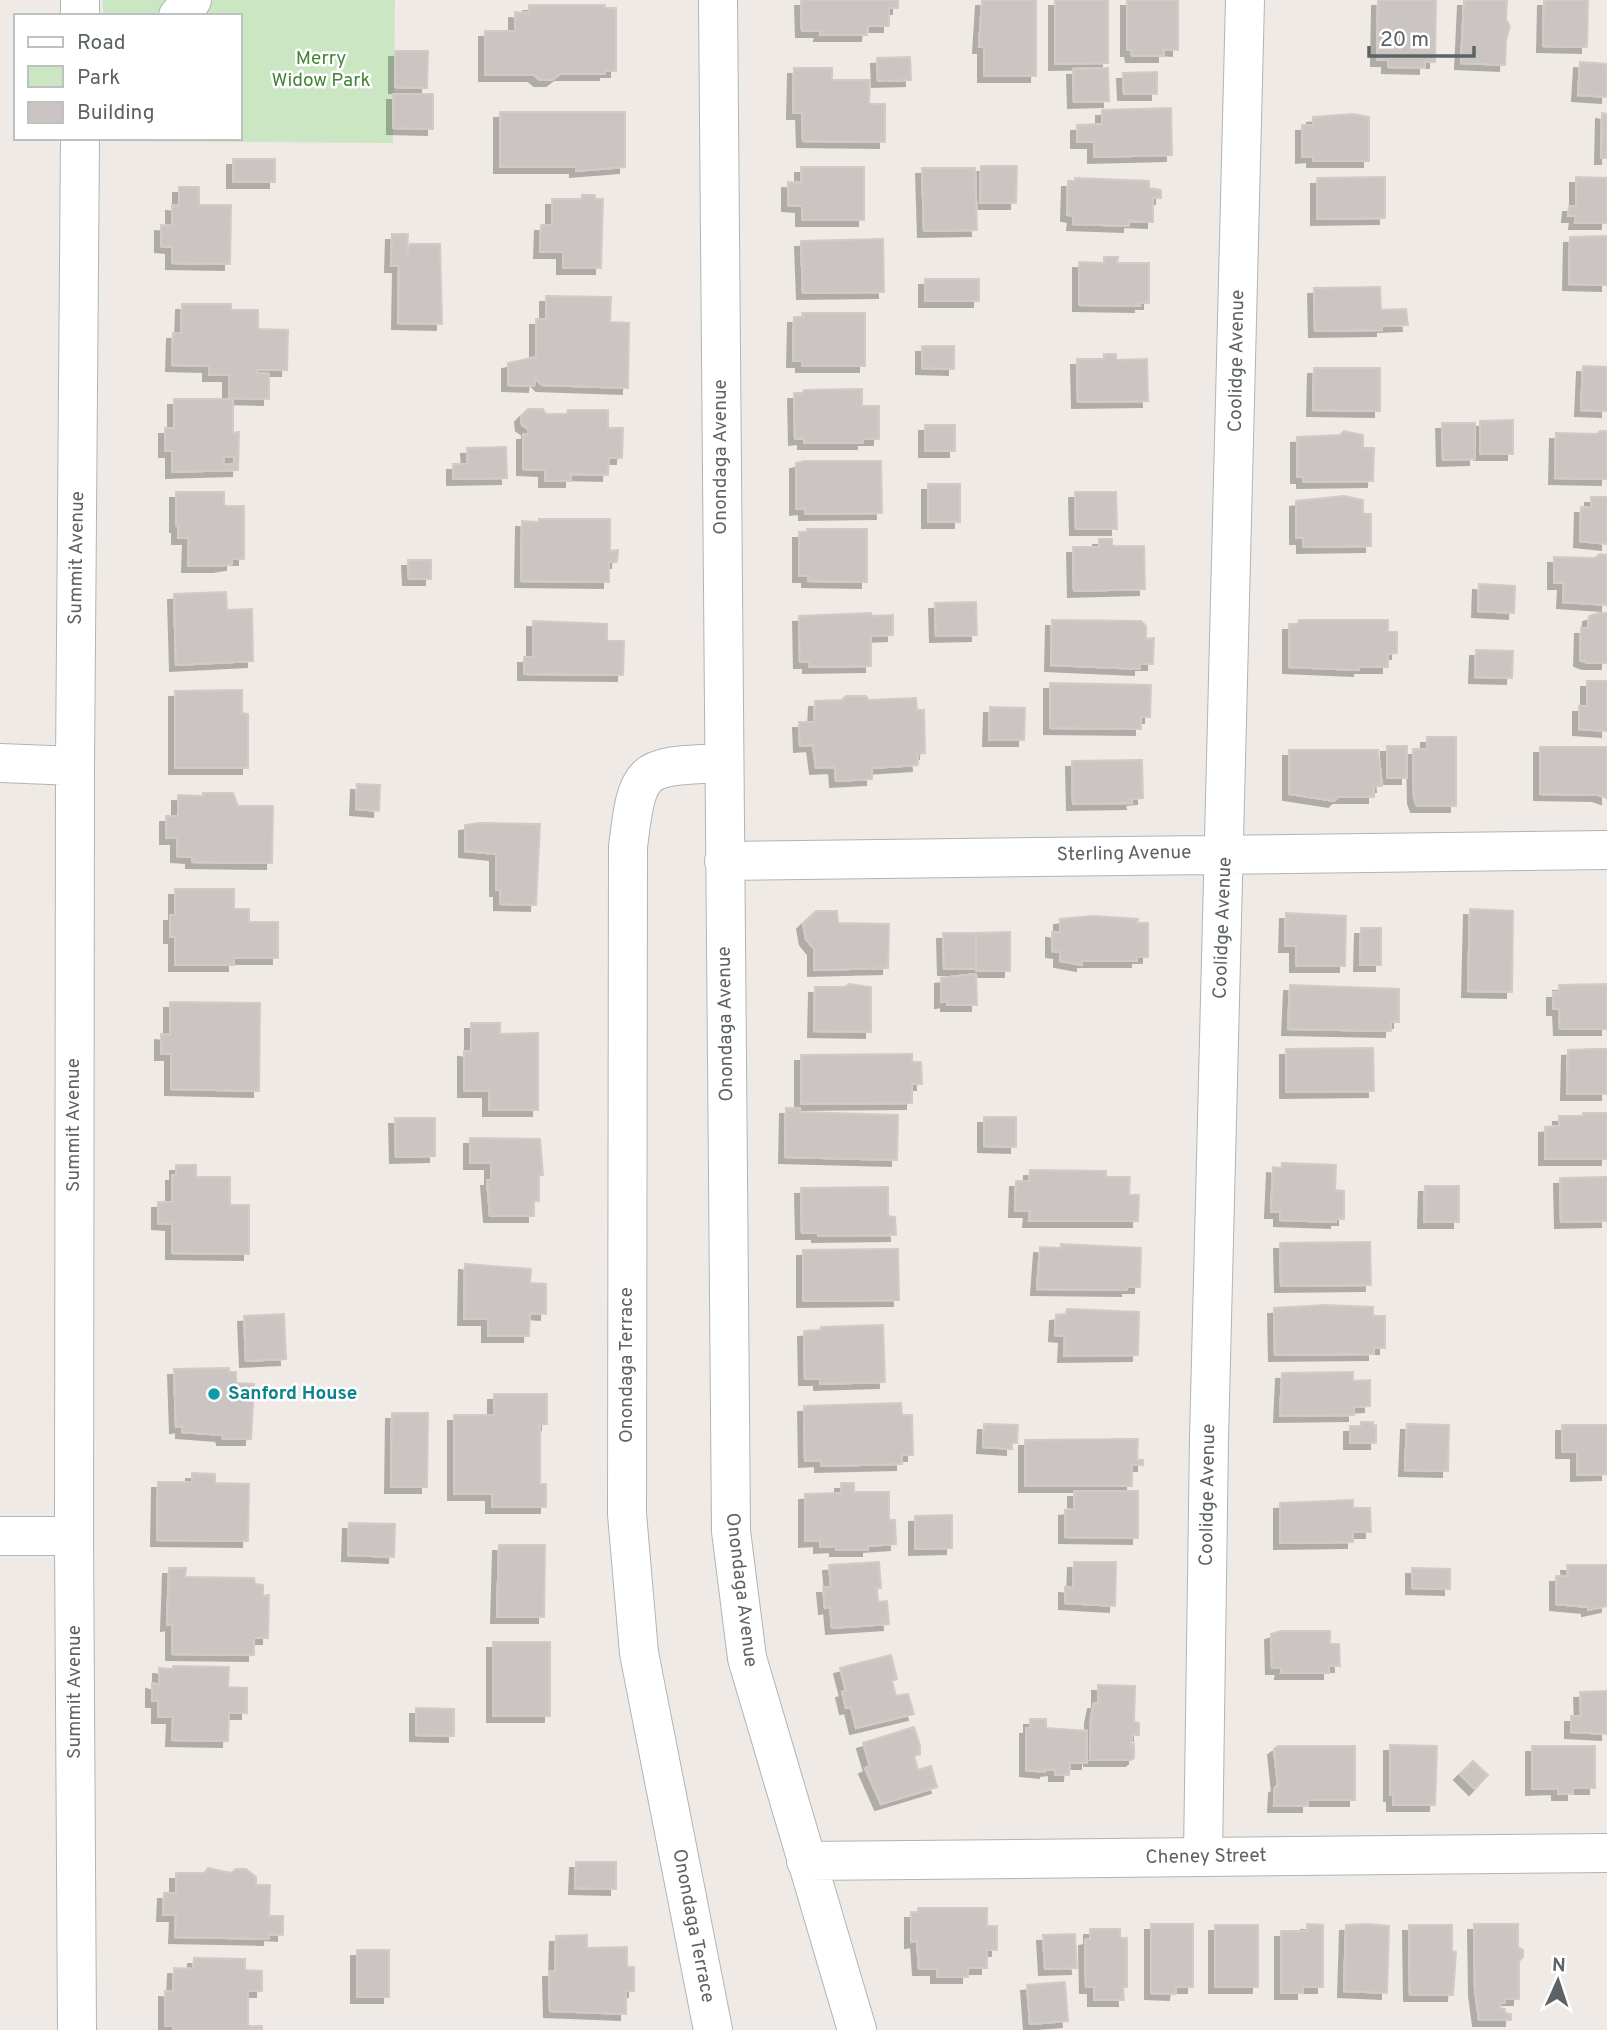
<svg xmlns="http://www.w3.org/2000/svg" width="1607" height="2030" font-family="Overpass,sans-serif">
<defs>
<filter id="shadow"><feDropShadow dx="-6" dy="6" stdDeviation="0" flood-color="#0004"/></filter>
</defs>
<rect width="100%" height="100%" fill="#efeae5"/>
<path fill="#cbe6c2" d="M103,0H395L393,143L102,141V138H240V16H103Z"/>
<path fill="#cac5c2" stroke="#d4cac3" stroke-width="2" fill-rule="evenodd" filter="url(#shadow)" d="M801,0H898V8H889V26H868L867,35H820L821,31H802Z
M982,0H1036V76H984V47H979Z
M1055,0H1108V63L1055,64Z
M1127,0H1178V50L1164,49V56H1132L1131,50H1127Z
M1378,0H1436L1435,62H1425V68L1388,67V60H1377Z
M1464,0H1507L1506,20L1510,26L1506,40L1505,65L1461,63Z
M1544,0H1588L1587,47L1543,46Z
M529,5H605V8H616V71H605V74H560L552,80H540L534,75H485V31H515V12L529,13Z
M395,51H428L427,88L395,87Z
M910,57L911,80L878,81L877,58Z
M1580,62L1607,64V97L1578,95Z
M794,68H832V80H870L869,104H885V142L803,141L802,113H793Z
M1108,68L1109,101L1074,102L1073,69Z
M1157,72V94H1124L1123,73Z
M393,94H433V129L393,128Z
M1171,108L1172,155L1094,157V142H1077V125L1102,124V110Z
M500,112H625V167L576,171V167H500Z
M1602,113L1607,114V158H1601Z
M1353,114L1369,117V161H1313V156L1302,157V125H1313V117Z
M233,159H275V182H233Z
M981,166H1017L1016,203H980Z
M801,167H864V220H802V206L788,205V182L801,183Z
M922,168H975L977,230L924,231Z
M1385,177V218L1317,219V178Z
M1576,177L1607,178V223H1575L1576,216H1568L1569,206H1576Z
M1075,178L1149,181V188L1161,190V198H1153V222L1129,221V226L1073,224L1074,216L1067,215L1068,181H1075Z
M179,187H199V205H231L230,264L172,263V247L161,246V225L172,226V205L179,206Z
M582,195H595V199H603L601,268H563V252H540L541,225H552V199H582Z
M392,234H408L407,254L410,244H440L442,324L398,323L399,266H391Z
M1607,236V285L1569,284L1570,237Z
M883,239L884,292L803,293L801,241Z
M1104,257H1118L1117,263H1149V303H1139L1140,306L1079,305V262L1104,263Z
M925,279H979V301H925Z
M1380,287L1381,310L1406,309L1408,325L1382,326V330L1315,331L1314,288Z
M546,296L611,297L610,322L629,323L628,388L542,385L535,378L534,386L508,385V363L536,357V319H546Z
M182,304H231V310H258V329L288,330L287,370H257L256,373L269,374V399L229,398V375H209V366L172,365L173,333H181Z
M802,313H865V366H802V361H793L794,317H803Z
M922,346H954V369L922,368Z
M1104,354H1116V360L1147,359L1148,401L1078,402L1077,359H1104Z
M1583,366L1607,367V411L1581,410Z
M1314,368H1380V411L1313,410Z
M862,389V406H879V439H863V443H804V438L795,439L794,393H803L804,390Z
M174,399H233V433L239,432L238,470L172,472V451H165V428H174ZM223,457H235V464L224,465Z
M528,409H543L546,414H567L568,410H608V428H623L622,458H609L608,475L571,474V481H545V470L523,469V434H528V429L522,425L521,416Z
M1513,420V454H1480V421Z
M1442,423H1475V459L1443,460Z
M925,425H955V451H925Z
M1344,431L1363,435V448H1374L1373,481L1303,482V477H1297V437L1340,435Z
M1600,431H1607V479L1555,478L1556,433L1597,434Z
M506,447L507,478L453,479V464H468L467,448Z
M805,461H881L882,513L805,514V508L796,509V463Z
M928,484H960V522H928Z
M176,492H224V506H244V559H232V564L219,566H188L189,538H178V526H176Z
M1075,492H1116L1117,529H1076Z
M1344,496L1363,500V514H1371V546L1303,547V538H1296V501Z
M1591,497H1607V544L1580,541L1581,507H1591Z
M539,519H610V551L618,550L617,562H609V582L521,581L522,521L539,522Z
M807,529H867V582L808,581V576H799V532H808Z
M1099,539H1112V546H1144L1145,589L1074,591L1073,547H1099Z
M1600,554L1607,555V605L1563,602L1564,583H1554V557L1595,558Z
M408,560H431V579H409Z
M1479,584L1515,586L1514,613L1478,611Z
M226,592L227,610L252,609L253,661L176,665L174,594Z
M976,602L977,635L936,636L935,603Z
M871,613L872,616L893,615V635L871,636V666L809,667V662H800L799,616Z
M1599,613H1607V663H1588L1580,660L1581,628H1588L1589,616Z
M1052,620L1141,621L1146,626V639L1154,638L1153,664H1140V669L1051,665Z
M1299,620H1388V632H1397V653L1388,654V667H1359V670L1289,667V624H1298Z
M533,621L607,624V641H624L623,675L524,674V657H533Z
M1476,650L1513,651L1512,678L1475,677Z
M1587,681H1607V731L1579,729V706H1587Z
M1050,683L1151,685L1150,717H1141V729L1050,728Z
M242,690V713L248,714V768H175V691Z
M846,696H866L869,700L916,698L917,710H924L925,753L917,754L918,765L872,768V779L836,781L835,767L816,768L813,745L800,746L799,722H814L815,701L842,700Z
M990,707L1025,708L1024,740H989Z
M1427,737H1456V806H1417L1414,798L1413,749H1427Z
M1387,746H1407V778H1387Z
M1540,747H1607V798L1598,795L1540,794Z
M1289,750H1378L1382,786H1374V797H1338L1334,801L1289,794Z
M1142,760L1143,798L1131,799L1132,803L1073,804L1072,761Z
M357,784L380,785L379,811L356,809Z
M203,793H233L238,806H273L272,863L192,862V857L177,856V838H166V816H178V795L203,796Z
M479,823L540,824L536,905L500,904V890H496V854L465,851V825Z
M175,889H234V909H249V922H278V958H234V965H175V937H170V915H175Z
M1470,909L1513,911L1512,992L1468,991Z
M816,911H837L838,923L889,924L888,968L814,970V949L806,939L803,923Z
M1286,913L1346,916L1345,966H1296V946H1285Z
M1093,916L1138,919L1137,923H1148V957H1137V961H1082V965L1060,961V952L1052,951V932L1060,933V919Z
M1361,928H1381V965H1360Z
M1010,932V971H976V933Z
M943,933H976V969H944Z
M976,974L977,1005H947V1001L941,1002V978Z
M849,984L871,987V1032L814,1031L815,987H845Z
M1607,984V1029H1560L1559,1009H1553V992H1559V985Z
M1290,985L1399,989V1022H1391V1031L1288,1029Z
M170,1002L260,1003L259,1091L171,1089V1054H161V1034L170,1035Z
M471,1023H500V1034L538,1033V1110H489V1091H464V1051L471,1052Z
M1373,1048L1374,1091L1286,1092V1049Z
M1594,1049H1607V1094H1567L1568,1050Z
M912,1054V1062H921L922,1084H912V1103L801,1104V1055Z
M786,1108H800V1112L898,1115L897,1160L785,1157Z
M1583,1113H1607V1159H1545V1127L1559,1126V1116H1583Z
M984,1117H1016V1147L984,1146Z
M395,1118H435V1156L396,1157Z
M470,1138L540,1139L543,1175H539V1201H534V1216H490L487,1180H491V1163H470Z
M1282,1163L1336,1165L1335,1190L1344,1191V1219H1336V1222L1280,1220V1212H1271L1273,1167L1282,1168Z
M176,1165H196V1177H230V1205H249V1254L172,1253V1224L158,1223V1202H172V1175H176Z
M1030,1170L1106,1171V1177H1130L1129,1195H1139L1138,1221H1029L1030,1211H1015L1016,1181H1029Z
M1607,1177V1221L1561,1222L1560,1178Z
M1425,1186H1459V1222H1424Z
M888,1187V1216L895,1217L896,1235L818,1236V1233H802L801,1188Z
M1370,1242L1371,1285L1281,1286L1280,1243Z
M1061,1244L1141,1248L1140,1287H1127V1290L1037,1289L1040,1247L1061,1248Z
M898,1249L899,1300L803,1301V1250Z
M465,1264L531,1269L530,1283L546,1284V1314L530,1313L529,1336H488V1319H464Z
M1325,1305L1373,1307V1316H1385V1348H1374V1354L1275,1355L1274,1308Z
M1067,1309L1139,1312L1138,1355L1064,1356L1065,1336L1055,1335L1056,1315L1066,1314Z
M284,1314L286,1359L246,1361L244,1316Z
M883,1325L885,1382L820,1384V1379H805L804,1331L821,1330V1327Z
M229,1368V1372H236V1383L254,1384L251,1439H223L222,1435L182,1432V1426L176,1427L174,1369Z
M1353,1372V1381L1370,1380V1406L1354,1407V1415L1280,1416L1282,1373Z
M494,1394H547V1424H540V1484H546V1507H492V1494H454V1415H494Z
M901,1403L902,1415H912L913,1455H902V1464L821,1466V1460L805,1461L804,1406Z
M392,1413H428L427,1487H391Z
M1361,1422H1373V1426L1376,1425V1443H1350V1426H1361Z
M984,1424L1018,1425L1017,1443H1012V1449L983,1447Z
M1407,1424L1449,1425L1448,1471L1405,1470Z
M1562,1425H1607V1474L1577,1475V1452H1562Z
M1138,1439L1137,1460H1143V1465H1132V1486H1025V1440Z
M192,1473L215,1474V1483L249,1484L248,1541L157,1540L158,1482H192Z
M841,1483H854V1492H889V1520H895L896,1544L868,1546V1550H836V1546L820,1547V1540L805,1541V1494L841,1493Z
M1074,1491H1138V1538L1065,1537V1510L1074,1509Z
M1353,1500V1508H1370L1371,1532H1353V1542L1280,1543V1503Z
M952,1515V1548L915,1549V1516Z
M349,1523L395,1524L394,1557L348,1555Z
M499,1545H545L544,1617H497Z
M879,1562L881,1588H877L878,1602L887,1601L889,1624L832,1628L830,1607L825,1608L823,1587H831L829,1565Z
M1074,1562H1116L1115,1606L1065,1603V1587L1073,1588Z
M1567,1565H1607V1606L1588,1610V1607L1556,1604V1576H1568Z
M169,1568H186L185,1577L254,1578L255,1584L263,1585V1596L269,1595L268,1638H254V1655L172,1654V1624L167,1625Z
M1412,1568L1450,1569V1589L1412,1588Z
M1281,1631H1330V1644H1339L1340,1666H1329V1673H1281L1282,1668H1272L1271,1634Z
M493,1642H550V1716H493Z
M891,1655L897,1679L892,1681L896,1696L908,1694L914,1714L856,1728L851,1707L846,1708L842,1692L846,1691L840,1668Z
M173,1666L229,1667L228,1687L247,1688V1713H229L228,1741L172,1740L173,1717H158V1701H152V1683L159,1685V1668L173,1669Z
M1098,1685L1135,1686L1134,1722L1139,1723V1735H1132L1131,1745L1134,1744V1758L1131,1760H1090L1091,1717L1094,1703H1098Z
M1607,1691V1734L1571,1732V1716H1581L1580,1692Z
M416,1708L454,1709V1736L416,1735Z
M1030,1719H1046V1728L1087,1731V1763H1070L1069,1775H1055V1769L1045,1770V1772L1026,1770V1728H1030Z
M914,1727L920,1746V1754L914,1756L918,1770L931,1766L937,1787L881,1804L865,1768L870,1766L863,1743Z
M1390,1745L1437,1746L1435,1805H1393V1795H1390Z
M1278,1746H1355V1800H1308V1806H1274L1275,1787L1278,1786L1274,1749Z
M1532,1746H1595V1788H1573V1794H1558V1788L1532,1789Z
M1473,1761L1488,1775L1475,1789L1460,1774Z
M576,1862H616V1889L575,1888Z
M208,1868L231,1873L236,1869H246L256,1877V1885H270L269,1916H283V1935L269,1934V1939L175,1937L176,1915H163L164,1893H176V1873H204Z
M918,1908H987V1926H997V1950H987V1968H968V1977H937V1969H919L917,1941L911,1942V1912H918Z
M1151,1924H1193V1987H1176L1175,1994L1151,1993Z
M1307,1924L1323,1925V1987H1303V1993H1281V1931H1307Z
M1366,1924L1389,1926L1387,1993L1344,1991L1346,1925Z
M1474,1924H1518V1947L1523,1950V1957L1519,1961V1999H1505V2003H1500V2008L1505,2009V2013L1511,2014V2020H1479L1475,1990Z
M1215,1925H1258V1987H1215Z
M1409,1925H1452V1951L1456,1952L1453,1995H1410Z
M1090,1929H1120V1938H1127V1987H1123L1124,2000H1094V1987H1086L1085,1940L1090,1939Z
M1075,1934L1077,1968L1045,1969L1043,1935Z
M587,1935V1948L627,1947V1967H634V1991H626V2014L550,2011L549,1971H555L556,1936Z
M357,1950H389V1997H357Z
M194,1958L245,1959V1970L262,1971V1991H248V2026H262V2030H173V2026H165V1991L173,1992L174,1968L193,1969Z
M1065,1982L1068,2021L1030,2024L1027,1985Z"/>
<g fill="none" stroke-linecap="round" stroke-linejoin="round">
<g stroke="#b0b5b7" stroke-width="40">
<path id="street" d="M80,0V16
M718,0L731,1531L747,1658L857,2030
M178,16L192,0
M0,763L75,766
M724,861L1607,850
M0,1536H74
M1203,1857L1209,1439L1245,0
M806,1861L1607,1853
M77,2030L74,1536L75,766L80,138
M713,2030L639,1653L627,1514L628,847C638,763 642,767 723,763"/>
</g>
<use href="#street" stroke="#fff" stroke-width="38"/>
</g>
<circle fill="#0f9aa8" stroke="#fff" stroke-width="2.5" cx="214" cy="1394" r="7"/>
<g text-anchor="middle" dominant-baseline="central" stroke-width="5" stroke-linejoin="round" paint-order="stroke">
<g font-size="19" fill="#458336" stroke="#fff">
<text x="321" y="59">Merry<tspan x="321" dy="22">Widow Park</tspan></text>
</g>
<g font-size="19" fill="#5d6365" stroke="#fff">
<text transform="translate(1237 361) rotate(-89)">Coolidge Avenue</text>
<text transform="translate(721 457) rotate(-90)">Onondaga Avenue</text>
<text transform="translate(77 558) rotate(-89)">Summit Avenue</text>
<text transform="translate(1124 854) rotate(-1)">Sterling Avenue</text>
<text transform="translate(1223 928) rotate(-88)">Coolidge Avenue</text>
<text transform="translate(726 1024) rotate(-91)">Onondaga Avenue</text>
<text transform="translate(74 1125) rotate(-90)">Summit Avenue</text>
<text transform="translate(627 1365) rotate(-90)">Onondaga Terrace</text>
<text transform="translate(1208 1495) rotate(-89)">Coolidge Avenue</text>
<text transform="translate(741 1590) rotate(83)">Onondaga Avenue</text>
<text transform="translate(75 1692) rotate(-90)">Summit Avenue</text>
<text transform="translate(1206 1857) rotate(-1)">Cheney Street</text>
<text transform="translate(693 1926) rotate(79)">Onondaga Terrace</text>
</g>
<g font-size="19" font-weight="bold" fill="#0d838f" stroke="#fff" text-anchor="start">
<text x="228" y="1394">Sanford House</text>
</g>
</g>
<rect x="14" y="14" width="228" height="126" fill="#ffffff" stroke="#bec1c1" stroke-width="2"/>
<rect x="28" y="37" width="35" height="10" fill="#ffffff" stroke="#bec1c1" stroke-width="2"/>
<text x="77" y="49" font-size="21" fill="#5d6365">Road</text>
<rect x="28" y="66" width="35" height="21" fill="#cbe6c2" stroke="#bec1c1" stroke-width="2"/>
<text x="77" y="84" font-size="21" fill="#5d6365">Park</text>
<rect x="28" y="102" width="35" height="21" fill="#cac5c2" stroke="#bec1c1" stroke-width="2"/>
<text x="77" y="119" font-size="21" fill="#5d6365">Building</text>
<g transform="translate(1558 1981) rotate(3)" stroke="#ffffff" stroke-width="5" paint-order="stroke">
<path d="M0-5L12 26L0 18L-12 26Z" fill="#5d6365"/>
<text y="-10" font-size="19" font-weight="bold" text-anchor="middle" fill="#5d6365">N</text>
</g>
<path d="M1369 46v10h105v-10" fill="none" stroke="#5d6365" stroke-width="3.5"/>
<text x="1380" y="46" font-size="21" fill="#5d6365" stroke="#ffffff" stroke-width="5" paint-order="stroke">20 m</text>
</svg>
